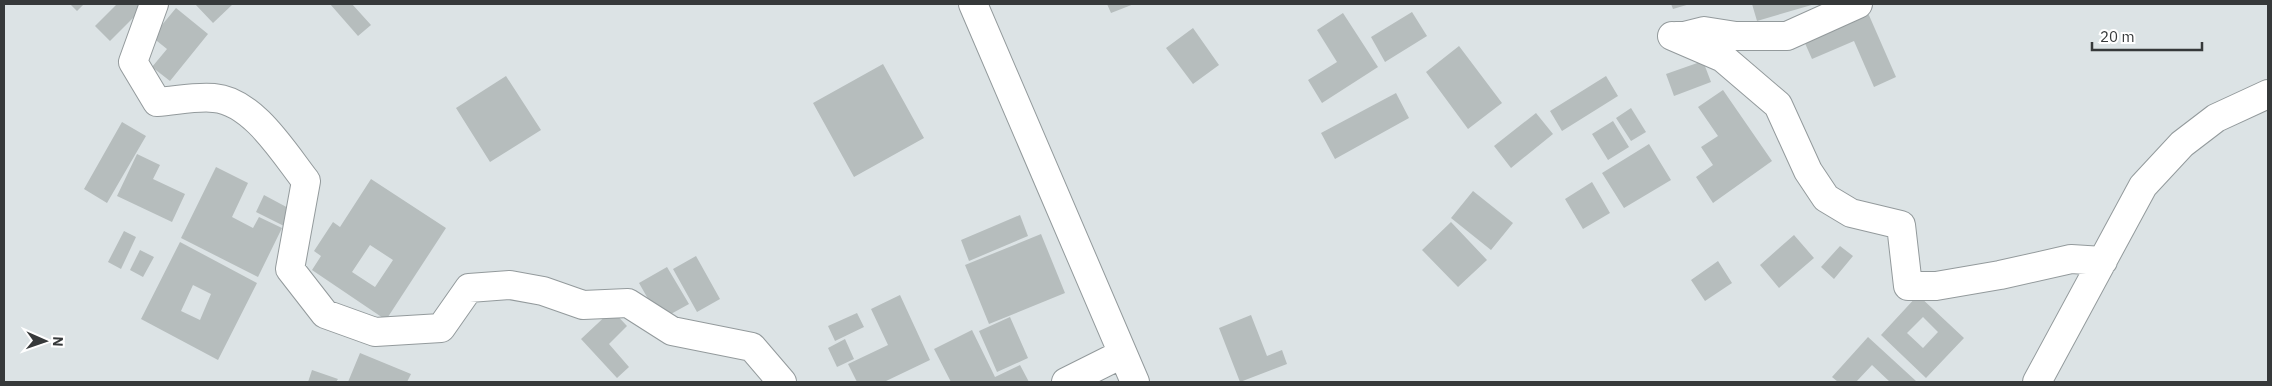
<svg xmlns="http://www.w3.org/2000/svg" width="2272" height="386" font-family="'IBM Plex Sans',sans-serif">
<rect width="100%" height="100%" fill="#dce3e5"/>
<path fill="#b6bdbd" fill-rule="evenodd" d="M70,4H84L77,11Z
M117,4H147L110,41L95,26Z
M195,4H233L213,23Z
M330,4H352L371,25L358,36Z
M1107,4H1134L1111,13Z
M1671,4H1690L1673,9Z
M1752,4H1815L1757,21Z
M176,8L208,34L170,81L152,67L167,49L152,37Z
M1412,12L1427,36L1385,62L1371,37Z
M1343,13L1378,67L1322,103L1308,80L1337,62L1317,30Z
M1868,13L1896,77L1874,87L1854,41L1812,59L1804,41Z
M1193,28L1219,65L1193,84L1166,48Z
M1459,46L1502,103L1468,129L1426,72Z
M1703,61L1711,82L1674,96L1666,74Z
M883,64L924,138L854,177L813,103Z
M506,76L541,130L490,162L456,108Z
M1606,76L1618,96L1562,131L1550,111Z
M1723,90L1772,161L1713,203L1696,177L1713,165L1701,147L1718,136L1698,107Z
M1396,93L1409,118L1335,159L1321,133Z
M1631,108L1646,132L1631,141L1616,118Z
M1536,113L1553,134L1511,168L1494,146Z
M1613,121L1629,147L1608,160L1592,134Z
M122,122L146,136L107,203L84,189Z
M1649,144L1671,180L1624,208L1602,173Z
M137,154L160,165L153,179L185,194L172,222L117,196Z
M216,167L248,183L232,217L253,228L259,217L282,228L258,277L181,238Z
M371,179L446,228L386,320L312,270L321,256L314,251L333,222L340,227ZM370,245L393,260L375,287L352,272Z
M1592,182L1610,213L1583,229L1565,199Z
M1473,191L1513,223L1491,250L1451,218Z
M264,195L292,210L284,226L256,212Z
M1020,215L1028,236L969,261L961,240Z
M1451,222L1487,260L1458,287L1422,250Z
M124,231L136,237L121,269L108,262Z
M1041,234L1065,293L989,324L965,265Z
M1794,235L1814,258L1779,288L1760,265Z
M180,242L257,283L218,360L141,319ZM193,285L211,294L200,320L181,311Z
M1840,246L1853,256L1834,279L1821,267Z
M140,250L154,257L143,277L130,270Z
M696,256L720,299L697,312L673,269Z
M1718,261L1732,283L1705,301L1691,280Z
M667,267L689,304L660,320L639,283Z
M900,295L930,360L884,382H857L848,364L888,345L871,309Z
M1918,295L1964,338L1926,378L1881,335ZM1923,317L1938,332L1923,348L1907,333Z
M612,310L627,326L609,344L629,367L617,378L581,339Z
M857,313L864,327L835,341L828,326Z
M1251,315L1267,356L1282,350L1287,364L1240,382L1219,328Z
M1010,317L1028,358L997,372L979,331Z
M972,330L995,377L1020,365L1029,382H951L934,349Z
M1868,337L1916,381L1915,382H1890L1872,365L1856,382H1838L1832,377Z
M845,339L854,359L837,367L828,348Z
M360,353L411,374L407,382H348Z
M312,370L338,379L336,382H308Z"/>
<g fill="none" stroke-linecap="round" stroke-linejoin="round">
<g stroke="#939a9c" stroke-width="30">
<path id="minor" d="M154,4L133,62L157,102C175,101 196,96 214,98C253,101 284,153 306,181L290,269L325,314L375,332L441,328L469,288L510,285L543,291L583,305L628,303L672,331L752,347L782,382
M973,4L1135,382
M1672,36L1723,58L1778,105L1808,171L1826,198L1851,213L1901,225L1908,286H1936L2000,275L2071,259L2103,261
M1676,36H1684L1704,31L1736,36H1787L1858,4
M1066,382L1122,354
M2037,382L2143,186L2182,144L2216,118L2268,94"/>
</g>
<use href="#minor" stroke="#fff" stroke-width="28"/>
</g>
<rect width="2272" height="386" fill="none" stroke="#36393a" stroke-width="10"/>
<g transform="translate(45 341) rotate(92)" stroke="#ffffff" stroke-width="4" paint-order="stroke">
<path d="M0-4L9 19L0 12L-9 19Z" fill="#36393a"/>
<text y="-8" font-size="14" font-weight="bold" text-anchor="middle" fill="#36393a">N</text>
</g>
<path d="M2092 42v8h110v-8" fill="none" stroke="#36393a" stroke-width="2.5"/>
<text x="2100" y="42" font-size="15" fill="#36393a" stroke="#ffffff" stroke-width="4" paint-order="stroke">20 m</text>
</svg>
